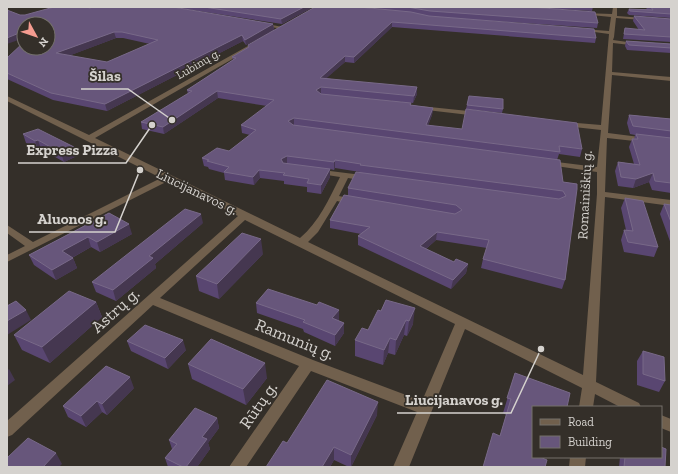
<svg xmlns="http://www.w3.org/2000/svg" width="678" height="474" font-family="'Zilla Slab',serif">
<rect width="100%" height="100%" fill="#342f29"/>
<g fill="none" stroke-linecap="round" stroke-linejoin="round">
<path fill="#71604d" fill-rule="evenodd" d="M613,7H617V16L671,20V22L616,18L614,37L613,40L642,44L639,46L613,43L612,72L671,77V81L612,75L608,133L671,141V145L607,138L605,192L671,200V206L605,197L596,382L639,403L641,407H620L595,394L593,407H579L582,388L465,329L409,467H393L417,412L311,371L246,467H229L299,366L153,305L12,435L7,437V421L238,216L168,181L7,262V255L25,246L7,233V225L33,242L161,178L7,101V96L89,135L255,42L258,44L257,45L95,138L300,238C319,222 329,199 340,177L314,173L313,171L314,169L370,176L371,178L370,180L367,181L348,178L339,196L357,200L359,202L354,205L337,201L318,232L308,242L583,375L597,194V172L549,165L545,163L549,161L597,167L601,130L565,126L561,124L565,122L601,125L609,34L580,30L582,29L609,31L611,17L581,14L583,13L612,14ZM245,220L455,324L422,401L313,360L160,298Z
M261,23L283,27L285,28L283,29L259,25Z
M420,106L478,112L481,114L478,116L418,109L417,108Z
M661,415L671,419V432L661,428Z
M570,457H586L585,467H569Z"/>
</g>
<path fill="#594671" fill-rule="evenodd" d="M173,7H313L282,24Z
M365,7H593L592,11L541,8L598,23L597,28L477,20L596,38L595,43L392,27L354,63L345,62L326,78L417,94L413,103L321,94L411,103V105L433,108L432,115L428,125L582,149L580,157L559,154L557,160L563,182L577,184L565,280L562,289L481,268L483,259L487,248L436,240L426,249L454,262L468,264L466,273L451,289L358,245V236L361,234L330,228V220L348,196V188L360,173V172L335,168L334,170L330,169V177L321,194L307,192V187L284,184V181L260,178L254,185L225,180L224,173L209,169L208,167L204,166L202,158L229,151L250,135L242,133L241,125L267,106L218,98L164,134L142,129L141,122L188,94L187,90L233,60L232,57L248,47V45L405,12Z
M645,7H671V18L629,15L627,13L629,9H647Z
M90,8L273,24L274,30L246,45L243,41L107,111L53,100L7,79V58L48,24L20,15H25ZM116,38H123L150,44L107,62L68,56Z
M634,16L671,19V42L623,39L625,28L639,30L633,21Z
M626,41L671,44V53L627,50L625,46Z
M469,96L503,109L502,113L466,109Z
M629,115L671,119V193L652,190L649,182L633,188L618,186L615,171L618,162L634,164L629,147L632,139H634L635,135L630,134L627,123Z
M23,134L77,156L64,162L41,149L38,150L26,143Z
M625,198L658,247L654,257L624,252L621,240L624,230H626L621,208Z
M664,204L671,205V244L660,214Z
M109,213L132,234L100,252L91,247L72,258H73L77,268L56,280L34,265L29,255Z
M203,223L155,264L156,268L116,301L96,292L92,282Z
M263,254L219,299L199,291L196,276Z
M386,300L413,324L407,336L404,335L395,355L388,353L383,365L355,356V340L368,330L381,311Z
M96,302L102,317L50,363L22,350L14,335Z
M256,303L339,320V321L344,323V333L335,346L304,332L303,329L257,313Z
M127,341L186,350L168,369L131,351Z
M643,351L665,381L659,392L637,385V361Z
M188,364L267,378L246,405L192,379Z
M515,373L533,407V457L500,436L506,415L503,413Z
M134,388L107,415L102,412L86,427L68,417L63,406Z
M377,415L351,467H349L334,460L330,467H266L287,443Z
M217,418L219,428L208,443L210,449L197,467H168L165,458L172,449L169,440Z
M620,457H661L665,467H619Z"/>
<path fill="#453750" d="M304,7H313L282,24L281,19Z
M392,22V27L354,63V57Z
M273,24L274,30L246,45L245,40Z
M24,31V38L7,44V38Z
M114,32L116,38L58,60L56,53Z
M242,35L243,41L107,111L105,104Z
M345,56V62L320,84V78Z
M321,87V94L317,97L316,90Z
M417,87V94L413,103L414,96Z
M217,91L218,98L164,134L163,127Z
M433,108L432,115L426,132V125Z
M294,118V126L288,121Z
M38,140L41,149L38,150L35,141Z
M74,147L77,156L64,162L61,153Z
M287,156V164L282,167L281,159Z
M335,160V168L334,170V162Z
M330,169V177L321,194V185Z
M259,170L260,178L254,185L253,177Z
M653,173L649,182L633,188L636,179Z
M201,214L203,223L155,264L156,268L116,301L113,290L149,256Z
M129,224L132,234L100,252L97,242Z
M437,232L436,240L419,255L420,246Z
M88,237L91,247L66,261L62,251Z
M261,239L263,254L219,299L217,284Z
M73,258L77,268L56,280L52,270Z
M468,264L466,273L451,289L453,280Z
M96,302L102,317L50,363L42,347Z
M415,308L413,324L407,336L409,321Z
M26,310L31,320L7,335V321Z
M339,310V320L333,329L332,318Z
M406,320L404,335L395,355L396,340Z
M344,323V333L335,346V335Z
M390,338L388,353L383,365L384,350Z
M183,340L186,350L168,369L165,358Z
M265,363L267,378L246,405L243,389Z
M9,369L15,380L7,386V371Z
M130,377L134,388L107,415L102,404Z
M97,401L102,412L86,427L81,416Z
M378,402L377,415L351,467V455Z
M217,418L219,428L208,443L210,449L197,467H186L202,437Z
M334,447V460L330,467H322Z
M56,453L62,464L59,467H43Z"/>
<path fill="#67567b" stroke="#786988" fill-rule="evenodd" d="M54,7H86L90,8L92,7H173L273,24L245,40L242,35L105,104L51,93L7,73V58L24,42V48H48V24H24V31L7,38V10L20,15H25ZM114,32H122L158,40L107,62L56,53Z
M204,7H304L281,19Z
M315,7H359L411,12L429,16L594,29L596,38L392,22L354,57L345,56L320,78L417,87L414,96L321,87L316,90L321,94L411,103L410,105L433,108L426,125L462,129L466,109L577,123L582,149L559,146L560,152L294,118L288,121L293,125L560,160L563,182L577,184V189L565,280L483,259L489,240L437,232L420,246L454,262L456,259L468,264L453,280L358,236L370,227L330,220L344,195L455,214L462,210L456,205L348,188L356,172L559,199L566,196L563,191L360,165L361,164L335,160L334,162L287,156L281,159L283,163L330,169L321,185L307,183L309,179L283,175L285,173L259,170L253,177L224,172L229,167L207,161L209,160L202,158L217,148L229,151L256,130L241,125L274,100L217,91L163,127L141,122L192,91L187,90L236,58L232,57L249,47L248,45Z
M407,7H530L595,12L598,23L430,11Z
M651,7H671V14L630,11L629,9L653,10Z
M634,16L671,19V37L624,34L625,28L645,30Z
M626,41L671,44V48L629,45Z
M469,96L503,99V109L467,105Z
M629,115L671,119V131L633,126Z
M38,129L74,147L61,153L38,140L35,141L23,134Z
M636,134L671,138V183L655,181L653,173L636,179L621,177L618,162L640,165L632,139H638Z
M625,198L643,201L658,247L628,242L624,230L633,231Z
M664,204L671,205V222Z
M185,209L201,214L149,256L153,258L113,290L92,282Z
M109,213L129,224L97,242L88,237L62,251L73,258L52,270L29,255Z
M242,233L261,239L217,284L196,276Z
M268,289L317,305L319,302L339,310L332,318L344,323L335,335L303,322L305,320L256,303Z
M69,291L96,302L42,347L14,335Z
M386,300L415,308L409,321L406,320L396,340L390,338L384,350L355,340L362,328L368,330L378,310L381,311Z
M16,301L26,310L7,321V306Z
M145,325L183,340L165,358L127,341Z
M211,339L265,363L243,389L188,364Z
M643,351L664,357L665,381L643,374Z
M106,366L130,377L102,404L97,401L81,416L63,406Z
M515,373L570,393L567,407H533V457H540L547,460L545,467H483L493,433L500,436L511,399L507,398Z
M327,380L378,402L351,455L334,447L322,467H266L283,441L287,443Z
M195,408L217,418L202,437L207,439L186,467H183L165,458L177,444L169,440Z
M28,438L56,453L43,467H7V458Z
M661,447L666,449L665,467H624L625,457H661Z"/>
<g text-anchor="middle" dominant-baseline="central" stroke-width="3.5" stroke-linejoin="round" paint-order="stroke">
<g font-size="12" fill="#d5d2ce" stroke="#342f29">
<text transform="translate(198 64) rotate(-30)">Lubinų g.</text>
</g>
<g font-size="14" fill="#d5d2ce" stroke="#342f29">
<text transform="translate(197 192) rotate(26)">Liucijanavos g.</text>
<text transform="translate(585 195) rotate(-87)">Romainiškių g.</text>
</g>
<g font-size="17" fill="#d5d2ce" stroke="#342f29">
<text transform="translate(115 310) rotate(-42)">Astrų g.</text>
<text transform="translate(295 339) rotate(22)">Ramunių g.</text>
<text transform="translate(258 405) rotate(-55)">Rūtų g.</text>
</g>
</g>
<path fill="none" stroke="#d5d2ce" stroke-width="1.5" d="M172 120L128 89H81M152 125L126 163H18M140 170L115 232H29M541 349L511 413H397"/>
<g fill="#d5d2ce" stroke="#342f29" stroke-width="1.5">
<circle cx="172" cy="120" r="4"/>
<circle cx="152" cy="125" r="4"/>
<circle cx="140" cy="170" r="4"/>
<circle cx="541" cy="349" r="4"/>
</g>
<g font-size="15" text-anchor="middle" font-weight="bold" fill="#d5d2ce" stroke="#342f29" stroke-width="3.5" stroke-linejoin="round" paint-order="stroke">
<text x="105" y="81">Šilas</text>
<text x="72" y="155">Express Pizza</text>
<text x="72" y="224">Aluonos g.</text>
<text x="454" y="405">Liucijanavos g.</text>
</g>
<rect width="678" height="474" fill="none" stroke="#d5d2ce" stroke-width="16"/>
<rect x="532" y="406" width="130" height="52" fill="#342f29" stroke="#74706b"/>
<rect x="540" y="419" width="20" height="6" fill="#71604d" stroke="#74706b"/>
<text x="568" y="426" font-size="12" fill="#d5d2ce">Road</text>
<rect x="540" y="436" width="20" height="12" fill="#67567b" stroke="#74706b"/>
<text x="568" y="446" font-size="12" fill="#d5d2ce">Building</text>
<g transform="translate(36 36) rotate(130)"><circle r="19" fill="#342f29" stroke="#74706b"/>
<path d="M0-3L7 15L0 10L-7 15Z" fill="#f59c90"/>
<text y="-6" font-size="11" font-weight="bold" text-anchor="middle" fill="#d5d2ce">N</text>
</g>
</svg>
